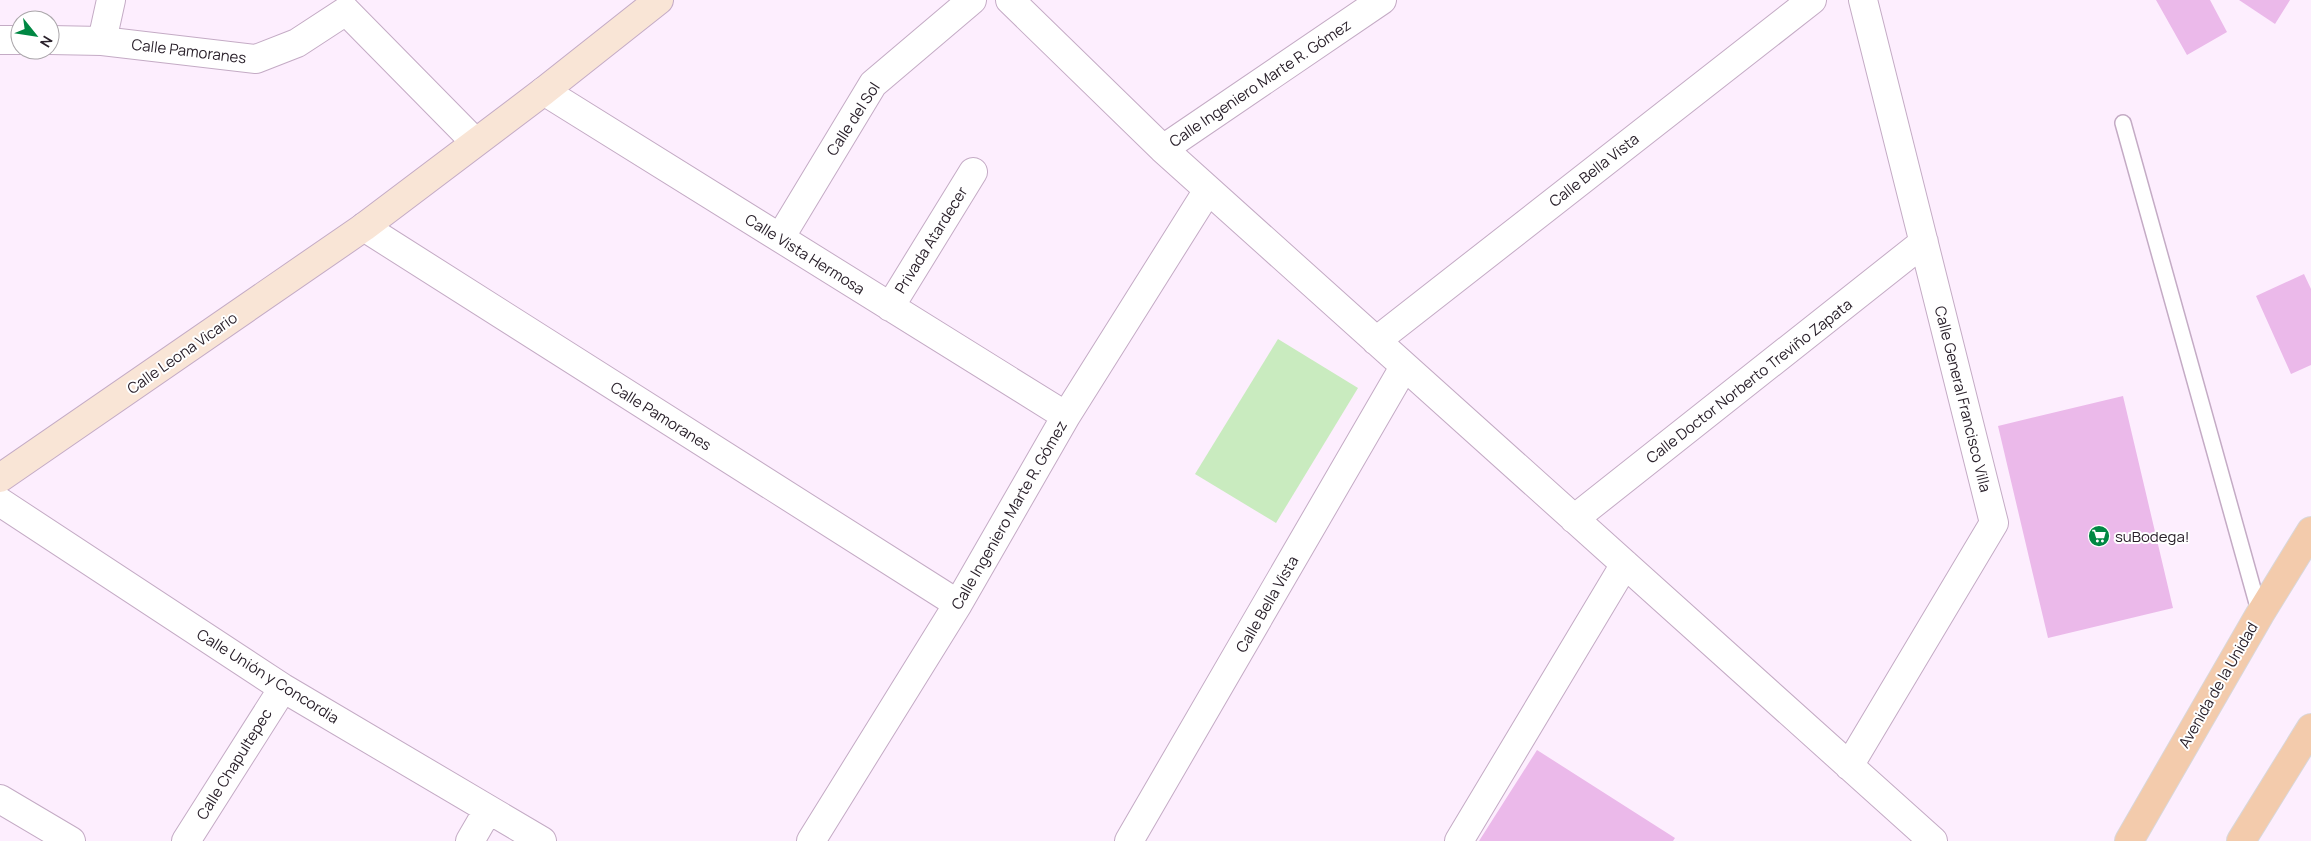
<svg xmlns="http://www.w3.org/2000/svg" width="2311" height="841" font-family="Manrope,sans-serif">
<rect width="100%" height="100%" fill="#fdeefe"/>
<path fill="#c9ebbf" d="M1278,339L1358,388L1276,523L1195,474Z"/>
<path fill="#ebb9ea" d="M2156,0H2210L2227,32L2187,55Z
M2239,0H2290L2275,24Z
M2304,274L2311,289V365L2291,374L2256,296Z
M2123,396L2173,608L2048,638L1998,426Z
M1537,750L1675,838L1673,841H1479Z"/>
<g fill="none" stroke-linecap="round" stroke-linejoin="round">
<g stroke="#c4abc5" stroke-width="18">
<path id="lane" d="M2123,123L2260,614"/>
</g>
<g stroke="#c4abc5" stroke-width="30">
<path id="street" d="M1010,0L1163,149L1933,841
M346,11L475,142
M0,40H20
M50,40L102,41L256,59L297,43L346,11
M102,41L111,0
M544,91L1066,416
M1163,149L1382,0
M364,227L958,604
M780,238L873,84L972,0
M890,307L973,172
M1376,341L1812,0
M0,502L283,688L542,841
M1574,519L1924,242
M1849,766L1994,523L1863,0
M0,799L71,841
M186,841L283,688
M470,841L488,810
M811,841L958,604L1066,416L1208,190
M1129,841L1404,367
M1459,841L1625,564"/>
</g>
<g stroke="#c4abc5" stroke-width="30">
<path id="secondary" d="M0,478L364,227L544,91L659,0"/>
</g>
<g stroke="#d9d7d9" stroke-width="30">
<path id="primary" d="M2129,841L2260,614L2311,531
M2241,841L2311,728"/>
</g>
<use href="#lane" stroke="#fff" stroke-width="15"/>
<use href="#street" stroke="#fff" stroke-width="28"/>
<use href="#secondary" stroke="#f9e5d6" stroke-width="28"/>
<use href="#primary" stroke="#f3cbac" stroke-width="28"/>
</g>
<defs>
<g id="supermarket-disc" transform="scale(1.125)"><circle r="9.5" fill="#008743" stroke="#fff"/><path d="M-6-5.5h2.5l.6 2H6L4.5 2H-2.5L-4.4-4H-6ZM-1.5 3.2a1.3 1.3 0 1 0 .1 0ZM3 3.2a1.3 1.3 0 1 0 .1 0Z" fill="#fff"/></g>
</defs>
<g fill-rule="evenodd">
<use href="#supermarket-disc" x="2099" y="536"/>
</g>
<g text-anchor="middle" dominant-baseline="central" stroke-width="4" stroke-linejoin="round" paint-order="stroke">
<g font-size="15" fill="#2a212b" stroke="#fff">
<text transform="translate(189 51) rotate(7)">Calle Pamoranes</text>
<text transform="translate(1260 83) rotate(-34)">Calle Ingeniero Marte R. Gómez</text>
<text transform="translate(853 119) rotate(-57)">Calle del Sol</text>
<text transform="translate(1594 170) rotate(-38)">Calle Bella Vista</text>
<text transform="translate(931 240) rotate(-58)">Privada Atardecer</text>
<text transform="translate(805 254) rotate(32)">Calle Vista Hermosa</text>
<text transform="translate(182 353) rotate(-35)">Calle Leona Vicario</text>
<text transform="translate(1749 381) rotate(-38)">Calle Doctor Norberto Treviño Zapata</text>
<text transform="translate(1963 399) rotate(76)">Calle General Francisco Villa</text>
<text transform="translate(661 416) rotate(32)">Calle Pamoranes</text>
<text transform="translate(1009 515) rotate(-60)">Calle Ingeniero Marte R. Gómez</text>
<text transform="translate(1267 604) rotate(-60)">Calle Bella Vista</text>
<text transform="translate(268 676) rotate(32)">Calle Unión y Concordia</text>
<text transform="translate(2218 685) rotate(-60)">Avenida de la Unidad</text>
<text transform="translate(234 764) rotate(-58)">Calle Chapultepec</text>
</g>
<g font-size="15" fill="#2a212b" stroke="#fff" text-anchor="start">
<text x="2115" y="536">suBodega!</text>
</g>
</g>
<g transform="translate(35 35) rotate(120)"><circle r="24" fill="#ffffff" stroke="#aaa6aa"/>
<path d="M0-4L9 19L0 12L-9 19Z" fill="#008743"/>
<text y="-8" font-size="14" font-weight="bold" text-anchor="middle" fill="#2a212b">N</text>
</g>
</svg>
